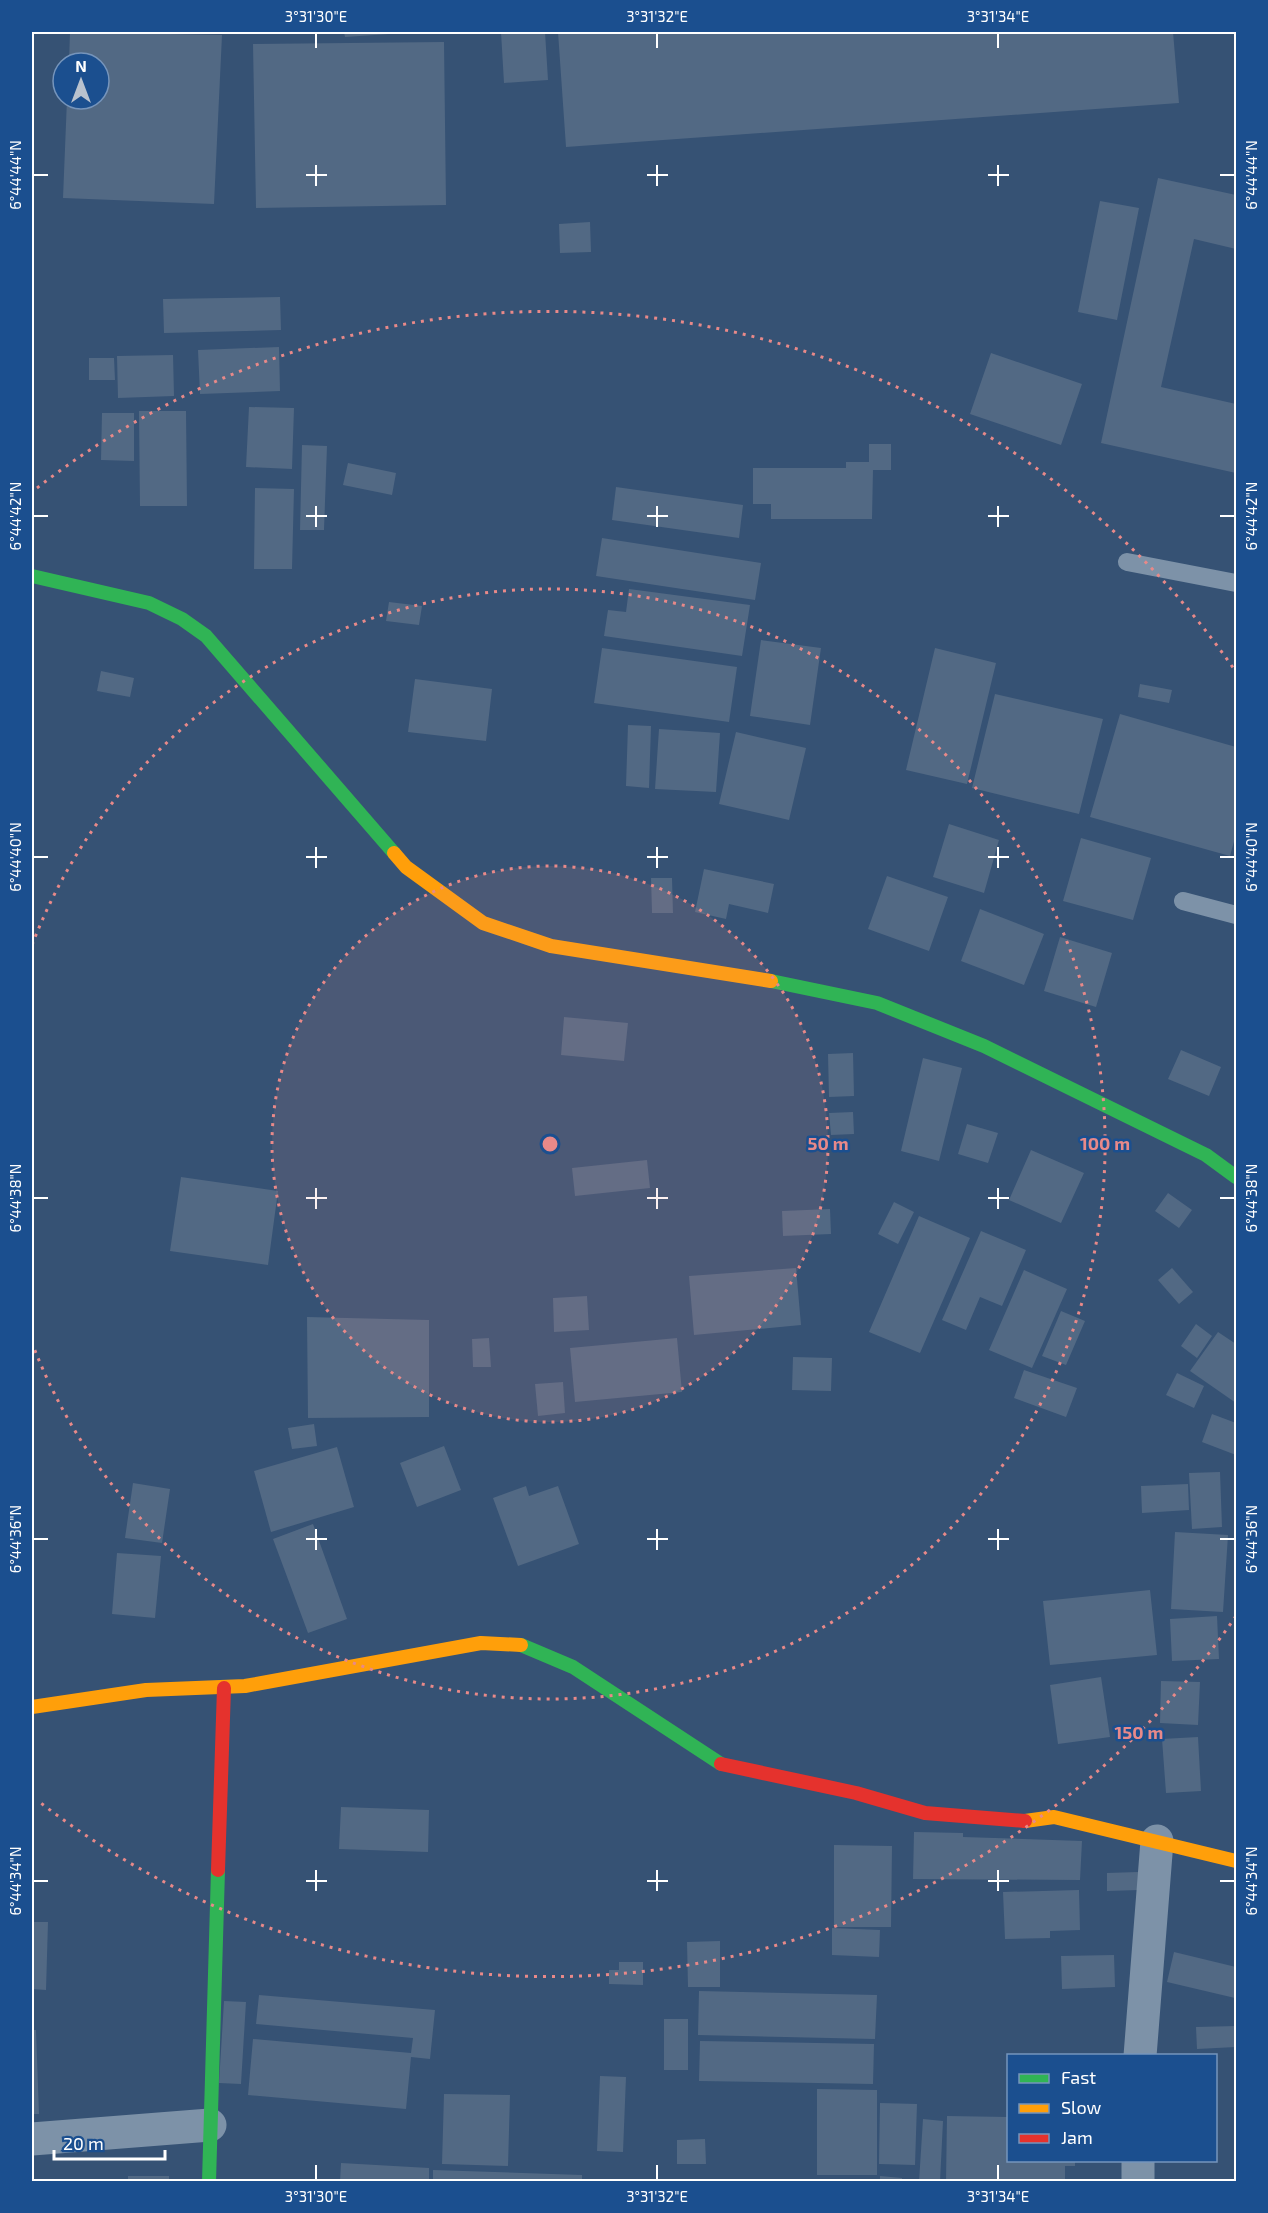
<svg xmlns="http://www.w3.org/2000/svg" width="1268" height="2213" font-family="'Exo 2',sans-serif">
<rect width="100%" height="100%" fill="#365274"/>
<path fill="#526984" d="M70,32L222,35L214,204L63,198L67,99H99V63H69Z
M344,32H404V33L345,37Z
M501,32H545L548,80L504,83Z
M558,32H1173L1179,103L566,147Z
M444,42L446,205L256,208L253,44Z
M1158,178L1236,195V249L1194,239L1161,387L1236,404V473L1101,443Z
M1100,201L1139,208L1117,320L1078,312Z
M590,222L591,252L560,253L559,224Z
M280,297L281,330L164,333L163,299Z
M279,347L280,391L200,394L198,350Z
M991,353L1082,384L1061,445L970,414Z
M173,355L174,396L118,398L117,356Z
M89,358H114L115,380H89Z
M249,407L294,408L292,469L246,467Z
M139,411H186L187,506H140Z
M102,413H134V461L101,460Z
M869,444H891V470H873L872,519H771V504H753V468H846V462H869Z
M302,445L327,446L324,530H300Z
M348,463L396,473L392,495L343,485Z
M616,487L743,505L739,538L612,520Z
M255,488L294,489L292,569H254Z
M602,538L761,563L755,600L596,576Z
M629,589L750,605L742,656L604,636L608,610L626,612Z
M389,602L422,606L419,625L386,621Z
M761,640L821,648L810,725L750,716Z
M602,648L737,667L729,722L594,703Z
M935,648L996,663L967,784L906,770Z
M101,671L134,678L130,697L97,691Z
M415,679L492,689L486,741L408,732Z
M1140,684L1172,690L1169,703L1138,697Z
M995,694L1103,719L1079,814L972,788Z
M1120,714L1236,747V834L1230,856L1090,817Z
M628,725L651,726L649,788L626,786Z
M659,729L720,733L716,792L655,789Z
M736,732L806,748L789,820L719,804Z
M949,824L999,840L984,893L933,877Z
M1081,838L1151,858L1133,920L1063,901Z
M704,869L774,884L768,913L729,904L726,919L695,912Z
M887,876L948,897L929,951L868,929Z
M651,878H672L673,913H652Z
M980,909L1044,934L1024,985L961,961Z
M1060,937L1112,953L1096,1007L1044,991Z
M564,1017L628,1023L624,1061L561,1055Z
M1181,1050L1221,1067L1209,1096L1168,1079Z
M853,1053L854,1096L829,1097L828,1054Z
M923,1058L962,1068L939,1161L901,1151Z
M853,1112L854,1134L831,1135L829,1113Z
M967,1124L998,1133L988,1163L958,1154Z
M1031,1150L1084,1173L1061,1223L1009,1200Z
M647,1160L650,1188L575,1196L572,1168Z
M181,1177L278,1191L268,1265L170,1251Z
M1168,1193L1192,1210L1179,1228L1155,1211Z
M894,1202L914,1212L898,1244L878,1234Z
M830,1209L831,1234L783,1236L782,1211Z
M919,1216L970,1238L920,1353L869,1332Z
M981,1231L1026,1250L1002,1306L980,1297L966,1330L942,1320Z
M796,1268L801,1325L694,1335L689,1276Z
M1172,1268L1193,1292L1179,1304L1158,1280Z
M1024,1270L1067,1289L1032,1368L989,1350Z
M587,1296L589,1330L554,1332L553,1298Z
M1061,1311L1085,1321L1066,1365L1042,1356Z
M307,1317L429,1320V1417L308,1418Z
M1196,1324L1212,1336L1197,1358L1181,1346Z
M1218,1332L1236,1344V1403L1190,1371Z
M489,1338L491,1367H473L472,1339Z
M677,1338L682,1392L575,1402L570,1348Z
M793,1357L832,1358L831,1391L792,1390Z
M1024,1370L1077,1388L1066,1417L1014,1398Z
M1177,1373L1204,1386L1194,1408L1166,1395Z
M563,1382L565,1413L538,1416L535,1384Z
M1212,1414L1236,1423V1455L1202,1442Z
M314,1424L317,1446L292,1449L288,1428Z
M444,1446L461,1490L417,1507L400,1463Z
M337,1447L354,1507L271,1532L254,1471Z
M1220,1472L1222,1527L1192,1529L1189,1473Z
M133,1483L170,1489L162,1543L125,1538Z
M1188,1484L1189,1510L1142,1513L1141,1486Z
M526,1486L529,1496L558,1486L579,1544L518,1566L493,1498Z
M313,1524L347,1619L308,1633L273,1539Z
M1175,1532L1228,1535L1223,1612L1171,1609Z
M117,1553L161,1556L155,1618L112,1614Z
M1150,1590L1157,1655L1050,1665L1043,1601Z
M1217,1616L1219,1659L1172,1661L1170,1619Z
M1101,1677L1110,1737L1058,1744L1050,1685Z
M1161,1681L1200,1682L1198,1725L1160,1723Z
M1198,1737L1201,1791L1166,1793L1162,1739Z
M341,1807L429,1810L428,1852L339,1849Z
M914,1832L963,1833V1837L1082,1841L1080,1880L913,1879Z
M834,1845L892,1846L891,1927H834Z
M1138,1872L1139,1890L1107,1891V1873Z
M1079,1890L1080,1930L1050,1931V1938L1005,1939L1003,1892Z
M32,1922H48L46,1990L32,1989Z
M832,1928L880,1930L879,1957L832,1955Z
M720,1941V1987H688L687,1942Z
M1174,1952L1236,1967L1235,1998L1167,1982Z
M1114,1955L1115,1987L1062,1989L1061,1956Z
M619,1962H643V1985L609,1984V1970H619Z
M699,1991L877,1995L875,2039L698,2035Z
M259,1995L435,2010L430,2059L411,2057L406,2109L248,2095L253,2039L411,2053L413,2038L256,2024Z
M224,2001L246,2002L241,2084L219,2083Z
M664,2019H688V2070H664Z
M1236,2026V2047L1197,2049L1196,2027Z
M32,2030H36L39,2114H32Z
M700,2041L874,2044L873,2084L699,2081Z
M600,2076L626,2077L623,2152L597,2151Z
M817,2089L877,2090V2175H817Z
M444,2094L510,2095L508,2166L442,2164Z
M880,2103L917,2104L915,2165L879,2164Z
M947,2116L1008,2117V2160H1075V2166H1065V2182H946Z
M923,2119L943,2121L940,2182H919Z
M705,2139L706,2164H677V2140Z
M341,2163L429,2168V2182H340Z
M433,2170L582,2175V2182H433Z
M128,2176H169V2182H128Z
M880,2176L902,2178V2182H880Z"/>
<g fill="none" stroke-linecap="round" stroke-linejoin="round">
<path stroke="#7d92a8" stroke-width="18" d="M1127,562L1236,583
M1183,901L1236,915"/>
<path stroke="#7d92a8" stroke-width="33" d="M1140,2056L1157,1841
M32,2139L210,2125
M1138,2160V2182"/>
<path stroke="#30b455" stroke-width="14" d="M32,576L149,603L182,619L206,636L394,853
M771,981L877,1003L984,1046L1206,1155L1236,1177
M521,1645L573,1667L721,1764
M209,2182L218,1870"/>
<path stroke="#ff9f0a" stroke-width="14" d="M394,853L406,867L483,923L551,946L771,981
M32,1707L146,1690L245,1686L481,1643L521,1645
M1025,1821L1054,1817L1236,1861"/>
<path stroke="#e5322d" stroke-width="14" d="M721,1764L856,1793L925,1813L1025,1821
M218,1870L224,1688"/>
</g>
<path fill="none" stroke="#fff" stroke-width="2" d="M316,33V48M657,33V48M998,33V48M316,165V186M657,165V186M998,165V186M33,175H48M306,175H327M647,175H668M988,175H1009M1220,175H1235M316,506V527M657,506V527M998,506V527M33,516H48M306,516H327M647,516H668M988,516H1009M1220,516H1235M316,847V868M657,847V868M998,847V868M33,857H48M306,857H327M647,857H668M988,857H1009M1220,857H1235M316,1188V1209M657,1188V1209M998,1188V1209M33,1198H48M306,1198H327M647,1198H668M988,1198H1009M1220,1198H1235M316,1529V1550M657,1529V1550M998,1529V1550M33,1539H48M306,1539H327M647,1539H668M988,1539H1009M1220,1539H1235M316,1870V1891M657,1870V1891M998,1870V1891M33,1881H48M306,1881H327M647,1881H668M988,1881H1009M1220,1881H1235M316,2165V2180M657,2165V2180M998,2165V2180"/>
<circle cx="550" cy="1144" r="278" fill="#e88989" fill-opacity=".12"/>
<g fill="none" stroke="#e88989" stroke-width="3" stroke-dasharray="3 6">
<circle cx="550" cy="1144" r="278"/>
<path d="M32 945A555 555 0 1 1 32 1343"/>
<path d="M1236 1616A833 833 0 0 1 37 1800M37 488A833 833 0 0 1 1236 672"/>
</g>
<circle cx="550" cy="1144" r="9" fill="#e88989" stroke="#1b4f8f" stroke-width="3"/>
<g font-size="18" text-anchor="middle" font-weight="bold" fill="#e88989" stroke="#1b4f8f" stroke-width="5" stroke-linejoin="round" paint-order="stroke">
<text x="828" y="1150">50 m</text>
<text x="1105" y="1150">100 m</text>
<text x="1139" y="1739">150 m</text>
</g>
<rect width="1268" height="2213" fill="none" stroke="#1b4f8f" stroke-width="66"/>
<rect x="1007" y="2054" width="210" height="108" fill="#1b4f8f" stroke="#7695bc" stroke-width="1.5"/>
<rect x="1019" y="2074" width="30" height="9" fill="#30b455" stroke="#7695bc" stroke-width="1.5"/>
<text x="1061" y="2084" font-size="18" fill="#ffffff">Fast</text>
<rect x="1019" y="2104" width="30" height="9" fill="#ff9f0a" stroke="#7695bc" stroke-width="1.5"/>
<text x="1061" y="2114" font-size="18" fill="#ffffff">Slow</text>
<rect x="1019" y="2134" width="30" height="9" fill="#e5322d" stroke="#7695bc" stroke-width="1.5"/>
<text x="1061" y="2144" font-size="18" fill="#ffffff">Jam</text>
<g transform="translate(81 81)"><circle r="28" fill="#1b4f8f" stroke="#7695bc" stroke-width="1.5"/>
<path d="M0-4.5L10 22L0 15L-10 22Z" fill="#b9c2ce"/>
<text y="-9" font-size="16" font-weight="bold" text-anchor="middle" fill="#ffffff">N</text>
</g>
<path d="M54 2150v9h111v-9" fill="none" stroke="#ffffff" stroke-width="3"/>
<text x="63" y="2150" font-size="18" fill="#ffffff" stroke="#1b4f8f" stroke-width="4.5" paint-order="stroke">20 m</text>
<rect x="33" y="33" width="1202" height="2147" fill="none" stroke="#fff" stroke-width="2"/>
<g font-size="15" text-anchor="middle" fill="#fff">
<text x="316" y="22">3°31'30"E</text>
<text x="657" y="22">3°31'32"E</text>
<text x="998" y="22">3°31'34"E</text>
<text transform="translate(16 175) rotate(-90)" y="5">6°44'44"N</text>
<text transform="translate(1252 175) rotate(-90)" y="5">6°44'44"N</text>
<text transform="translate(16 516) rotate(-90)" y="5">6°44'42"N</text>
<text transform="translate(1252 516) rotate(-90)" y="5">6°44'42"N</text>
<text transform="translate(16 857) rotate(-90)" y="5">6°44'40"N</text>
<text transform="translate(1252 857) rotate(-90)" y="5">6°44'40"N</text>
<text transform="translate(16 1198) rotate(-90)" y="5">6°44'38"N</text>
<text transform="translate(1252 1198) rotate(-90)" y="5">6°44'38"N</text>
<text transform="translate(16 1539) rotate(-90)" y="5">6°44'36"N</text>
<text transform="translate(1252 1539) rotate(-90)" y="5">6°44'36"N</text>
<text transform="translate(16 1881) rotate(-90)" y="5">6°44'34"N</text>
<text transform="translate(1252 1881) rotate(-90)" y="5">6°44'34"N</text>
<text x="316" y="2202">3°31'30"E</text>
<text x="657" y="2202">3°31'32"E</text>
<text x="998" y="2202">3°31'34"E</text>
</g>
</svg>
